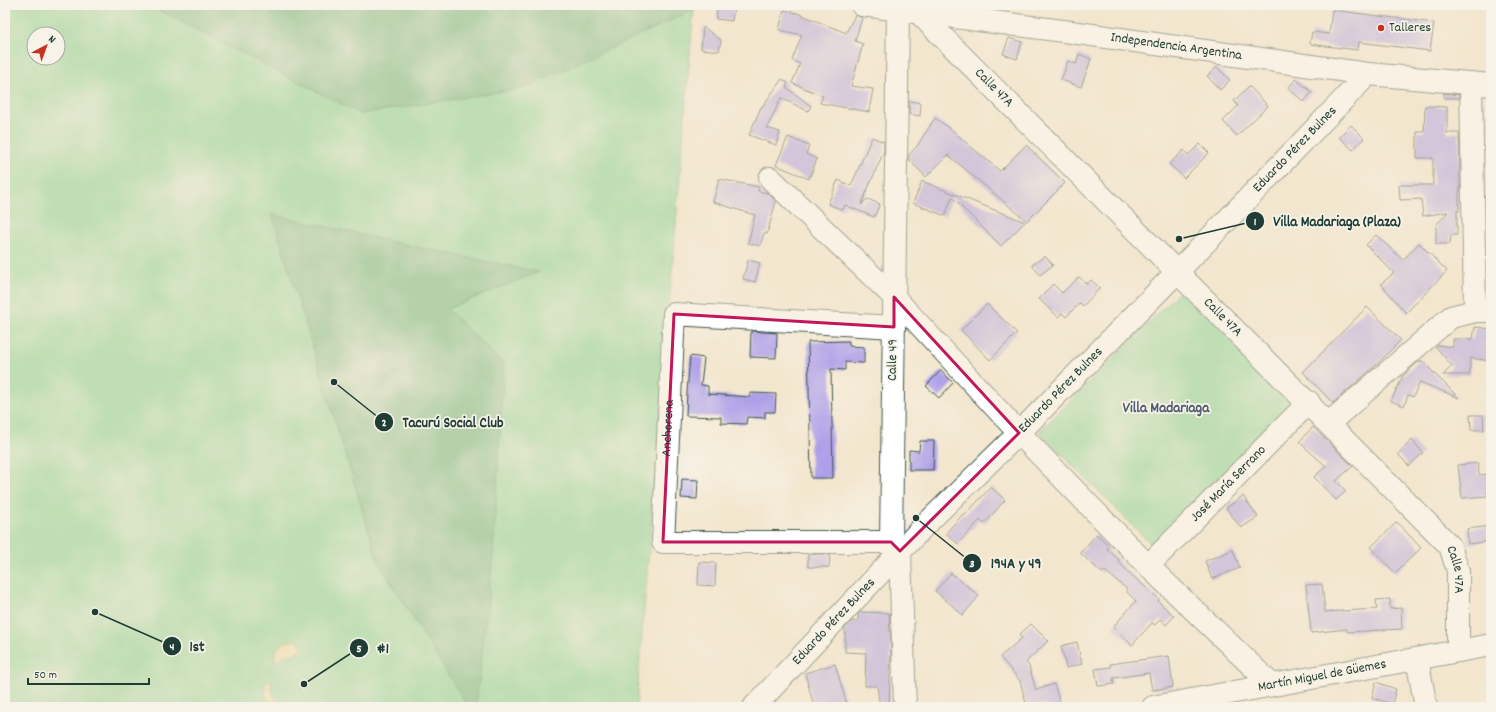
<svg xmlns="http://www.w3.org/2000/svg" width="1496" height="712" font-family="Dekko,sans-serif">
<rect width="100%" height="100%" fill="#f7f3e8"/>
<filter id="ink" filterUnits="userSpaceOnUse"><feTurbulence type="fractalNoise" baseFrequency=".025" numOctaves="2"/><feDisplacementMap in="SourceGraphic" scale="8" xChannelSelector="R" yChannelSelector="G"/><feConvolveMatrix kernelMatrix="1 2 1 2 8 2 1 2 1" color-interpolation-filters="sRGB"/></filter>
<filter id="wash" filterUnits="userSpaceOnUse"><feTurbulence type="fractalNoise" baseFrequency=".012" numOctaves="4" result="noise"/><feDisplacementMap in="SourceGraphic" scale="16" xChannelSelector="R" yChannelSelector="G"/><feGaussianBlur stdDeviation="0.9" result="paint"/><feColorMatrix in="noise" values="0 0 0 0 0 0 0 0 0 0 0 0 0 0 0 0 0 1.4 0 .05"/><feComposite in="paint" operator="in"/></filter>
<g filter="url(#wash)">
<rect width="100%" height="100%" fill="#f3e6ce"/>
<path fill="#84d697" stroke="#528a66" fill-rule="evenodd" d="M5,5H694L636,707H5ZM34,34H58V58H34Z
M1182,289L1295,401L1152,545L1039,432Z"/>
<path fill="#6bb780" stroke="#457a5a" d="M148,5H680L700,7L524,88L361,114Z
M272,214L407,245L539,272L447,309L504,364L493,556L476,707H468L378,561Z"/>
<path fill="#eeda9e" stroke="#868c69" d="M297,640L303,647C297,653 293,655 283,656L279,662L274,658C277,643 283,642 297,640Z
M267,680L271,681V689L277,701L271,702L265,697V684Z"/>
<g id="blocks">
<path fill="#ad9fe8" d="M718,6L734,8L732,21L716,19Z
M784,10L797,13L846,33L855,15L862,18L855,41L863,44L851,86L873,89L869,112L820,103L823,96L792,83L800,64L792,60L802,35L779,30Z
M1332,10L1434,23L1430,51L1359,42L1358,50L1310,44L1312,32L1329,34Z
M703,27L721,40L719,51L701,49Z
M1009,38L1022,42L1017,59L1003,54Z
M1079,54L1091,59L1081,87L1061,80L1068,61L1076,64Z
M1217,67L1230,80L1220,90L1207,76Z
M782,79L788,83L786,87L811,106L808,111L781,98L767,128L780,132L776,145L749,135L761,107H762Z
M1296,79L1312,92L1304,102L1288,88Z
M1249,86L1268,106L1237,136L1223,121L1238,106L1234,101Z
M1444,93L1459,95V98H1444Z
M909,101L921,103L920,116L909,114Z
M1425,106L1447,107V133H1459L1460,190H1459V211H1457V235H1451L1450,244H1436V225L1448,212L1423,216L1421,199L1400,200L1399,185H1433V158H1417V132H1424Z
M935,118L956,133V134L1000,171L1026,145L1065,183L1027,221L948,155L926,177L909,160V155L917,146Z
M1351,125L1364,138L1353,150L1339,137Z
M788,137L809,146L806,154L817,159L809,179L776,165Z
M872,137L884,142V151L861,205L867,199L880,204L874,217L845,205L843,210L828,204L838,180L851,186Z
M1200,144L1209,153L1184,178L1169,164L1184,150L1188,155Z
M719,179L759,187L758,191L768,193L776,201L767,234L764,233L760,246L748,243L755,215L713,202Z
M922,181L954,194L1025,222L1001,246L952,197L945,216L913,203Z
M1376,235L1403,260L1419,243L1447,271L1406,313L1381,284L1394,273L1366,245Z
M1045,256L1053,265L1040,275L1032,265Z
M748,260L760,263L755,282L743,279Z
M1079,277L1087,284L1091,280L1100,288L1083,306L1080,303L1066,317L1062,313L1058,317L1039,299L1053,284L1062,293Z
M987,304L1017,333L990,360L961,330Z
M1367,307L1401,340L1375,366L1333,403L1303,372Z
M1475,327L1491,329V361L1470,358V375H1443L1452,366L1436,347L1438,345L1453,347V339H1473Z
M751,331L777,333L776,358L750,357Z
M849,341V346L864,347V363L845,362V370L831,369L833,478H811L808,342Z
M690,356L704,358L701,385L708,386V394L750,397V393L776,394L775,412H765V418L747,417L746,424L721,423V417L686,416L687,393Z
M1421,360L1459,398L1420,382L1413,397L1408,395L1404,406L1391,401L1403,376L1418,362L1420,363Z
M941,370L953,383L939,398L926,386Z
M1470,415H1483L1484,430H1471Z
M1313,427L1353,466L1336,481L1346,491L1336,500L1314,477L1326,466L1299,442Z
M1412,440L1423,453L1409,466L1398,454Z
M920,441H934L933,470H909V450L919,451Z
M1478,463L1479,475L1491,474V490L1487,491L1488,496L1462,498L1458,465Z
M682,479L698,480L697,499L681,498Z
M991,487L1005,500L984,524L980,520L958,544L946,533L963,514L965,515Z
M1243,496L1258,517L1241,528L1226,508Z
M1397,522L1421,548L1395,573L1371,547Z
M1491,526V541L1468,544L1467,529Z
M1097,534L1109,546L1107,549L1119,560L1118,561L1127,571L1159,599L1158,601L1174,616L1166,625L1160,619L1155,625L1152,623L1132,645L1113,627L1136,601L1127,592L1128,590L1105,571L1102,573L1080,553Z
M1233,550L1240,568L1212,579L1205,561Z
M808,554H830L829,567H808Z
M699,562L716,563L715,586L698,585Z
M951,573L979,596L963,615L935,591Z
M1322,584L1325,612L1377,609L1376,600L1390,599V609L1401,608L1402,629L1347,632V629L1311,633L1306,585Z
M860,612L889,613L891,647L889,707H880L877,686H865L866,653L845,652V628L852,621H858V614Z
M1031,624L1048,641L1026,662L1029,666L1036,690L1054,684L1061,707H1046L1045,704L1033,707H1027L1020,681L1000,657L1022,638L1019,635Z
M1077,642L1082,664L1066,668L1061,646Z
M1169,656L1173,687L1152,690L1149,673L1113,678L1114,684L1098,686L1095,669L1111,667L1110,664Z
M835,664L847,705L835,707H814L805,673Z
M1376,682L1396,689L1392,704L1372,698Z"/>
</g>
</g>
<g filter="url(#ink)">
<use href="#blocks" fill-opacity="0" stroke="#3f564b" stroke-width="1"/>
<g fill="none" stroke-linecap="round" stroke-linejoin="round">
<g stroke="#3f564b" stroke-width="24">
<g id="minor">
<path d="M898,10L891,542L900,551L905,707"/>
<path id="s1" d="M919,13L1450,546L1458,571V651"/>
<path d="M1471,83L1475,311"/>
<path d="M770,178L894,297L1019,433L1148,566L1272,685"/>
<path d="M1329,423L1451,317L1475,311H1491"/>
<path id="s2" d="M891,542H663L674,314L894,327"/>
<path id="s3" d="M1148,566L1309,402"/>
<path d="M1417,659L1426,707"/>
<path id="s4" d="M754,707L925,525L1019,433L1177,272L1368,74"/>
<path id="s5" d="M1153,707L1491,645"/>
</g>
</g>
<g stroke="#3f564b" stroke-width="24">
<g id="major">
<path id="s6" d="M862,5L1071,32L1368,74L1491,85"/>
</g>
</g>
<use href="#minor" stroke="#fff" stroke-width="22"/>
<use href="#major" stroke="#fff" stroke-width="22"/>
</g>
</g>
<path d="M0 0H1496V712H0ZM894,297L1019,433L900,551L891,542H663L674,314L894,327Z" fill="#f3e6ce" fill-opacity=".55" fill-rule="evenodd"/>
<path fill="none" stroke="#c2185b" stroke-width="3" stroke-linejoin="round" d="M894,297L1019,433L900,551L891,542H663L674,314L894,327Z"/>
<circle fill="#c8321e" stroke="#f7f3e8" stroke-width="1.5" cx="1381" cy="28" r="4"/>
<g text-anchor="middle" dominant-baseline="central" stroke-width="3.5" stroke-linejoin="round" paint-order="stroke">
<g font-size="14" fill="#1f3d34" stroke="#f7f3e8" text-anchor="start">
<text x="1389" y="28">Talleres</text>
</g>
<g font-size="14" fill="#1f3d34" stroke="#f7f3e8">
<text stroke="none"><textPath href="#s6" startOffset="317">Independencia Argentina</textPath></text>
<text stroke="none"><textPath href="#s1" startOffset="106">Calle 47A</textPath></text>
<text stroke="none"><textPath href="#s4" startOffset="777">Eduardo Pérez Bulnes</textPath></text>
<text stroke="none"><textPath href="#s1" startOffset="430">Calle 47A</textPath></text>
<text transform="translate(893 360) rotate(-89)">Calle 49</text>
<text stroke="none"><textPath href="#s4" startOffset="441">Eduardo Pérez Bulnes</textPath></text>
<text stroke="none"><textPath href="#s2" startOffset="342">Anchorena</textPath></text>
<text stroke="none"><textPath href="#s3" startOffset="115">José María Serrano</textPath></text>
<text stroke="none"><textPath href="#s1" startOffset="777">Calle 47A</textPath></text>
<text stroke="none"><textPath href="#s4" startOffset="117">Eduardo Pérez Bulnes</textPath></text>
<text stroke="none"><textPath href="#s5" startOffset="172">Martín Miguel de Güemes</textPath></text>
</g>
<g font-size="15" font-weight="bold" fill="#515f73" stroke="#f7f3e8">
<text x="1166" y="409">Villa Madariaga</text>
</g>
</g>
<path fill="none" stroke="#1f3d34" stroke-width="1.5" d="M1179 239L1255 221M334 382L384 422M916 518L972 563M95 612L172 646M304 684L359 648"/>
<g fill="#1f3d34" stroke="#f7f3e8" stroke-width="1.5">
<circle cx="1179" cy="239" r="4"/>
<circle cx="334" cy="382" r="4"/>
<circle cx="916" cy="518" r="4"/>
<circle cx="95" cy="612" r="4"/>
<circle cx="304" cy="684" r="4"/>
<circle cx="1255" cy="221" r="10"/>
<circle cx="384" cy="422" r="10"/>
<circle cx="972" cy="563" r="10"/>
<circle cx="172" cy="646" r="10"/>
<circle cx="359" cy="648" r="10"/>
</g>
<g font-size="12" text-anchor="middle" font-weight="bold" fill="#fff">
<text x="1255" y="225">1</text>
<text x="384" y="426">2</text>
<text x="972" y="567">3</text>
<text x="172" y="650">4</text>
<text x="359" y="652">5</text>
</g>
<g font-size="15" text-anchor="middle" font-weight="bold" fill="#1f3d34" stroke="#f7f3e8" stroke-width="3.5" stroke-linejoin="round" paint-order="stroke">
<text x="1337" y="226">Villa Madariaga (Plaza)</text>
<text x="453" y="427">Tacurú Social Club</text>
<text x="1016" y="568">194A y 49</text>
<text x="197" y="651">1st</text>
<text x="383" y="653">#1</text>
</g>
<rect width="1496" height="712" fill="none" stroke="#f7f3e8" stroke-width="20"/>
<g transform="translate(46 46) rotate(41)"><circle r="19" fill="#f7f3e8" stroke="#a1aaa0"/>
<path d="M0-3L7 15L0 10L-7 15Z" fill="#c8321e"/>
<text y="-6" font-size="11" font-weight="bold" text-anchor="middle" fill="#1f3d34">N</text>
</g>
<path d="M28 678v6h121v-6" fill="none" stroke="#1f3d34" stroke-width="2"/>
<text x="34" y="678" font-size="12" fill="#1f3d34" stroke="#f7f3e8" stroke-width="3" paint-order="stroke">50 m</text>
</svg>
